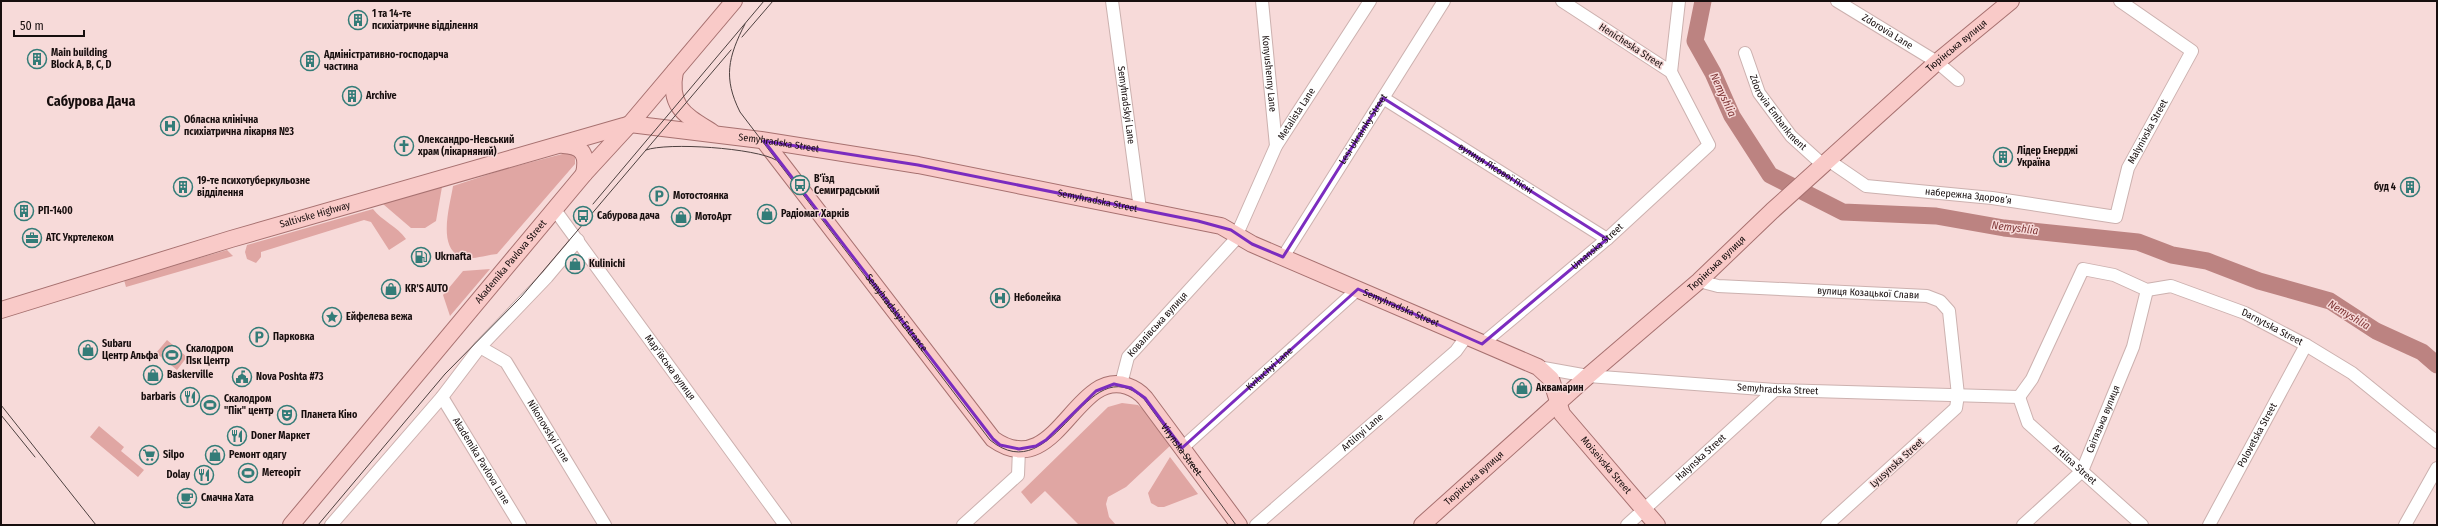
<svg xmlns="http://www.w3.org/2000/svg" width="2438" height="526" font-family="'Fira Sans Condensed',sans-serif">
<rect width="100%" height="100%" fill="#f7dad9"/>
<path fill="#e0a6a3" d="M566,153L575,155V164L497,254C487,255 475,259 466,258C435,253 450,206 453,186L505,169Z
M442,187L436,221L425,228H411L383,204Z
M373,209C382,221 397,226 406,239L389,250L371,222L364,220L261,252V257L256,263L247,259L245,252L247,245Z
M227,250L233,256L126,287L124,280Z
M490,269L450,316L443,295L463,271Z
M167,340L187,357L177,370L156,353Z
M1122,403L1138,405L1146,412L1172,444L1126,487L1108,497L1106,504L1109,517L1116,525H1079L1045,491L1031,504L1021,492L1108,407Z
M99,426L124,447L121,451L144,470L138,477L90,437Z
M1170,457L1198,494L1164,507H1158L1151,503L1148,493Z"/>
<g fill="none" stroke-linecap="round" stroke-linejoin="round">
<path stroke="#bc8381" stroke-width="17" d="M1703,1L1695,41L1713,73L1732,116L1770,175L1843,212L1936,216L2004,228L2138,242L2172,255L2207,261L2259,281L2330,301L2376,331L2422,352L2437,365"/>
<g stroke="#ccb1af" stroke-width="14">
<g id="minor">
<path id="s1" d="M1112,1L1140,209"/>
<path id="s2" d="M1262,1L1276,146"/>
<path id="s3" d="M1837,1L1937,62L1958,80"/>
<path id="s4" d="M1745,53L1759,93L1791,136L1823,165"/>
<path d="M1671,72L1679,1"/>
<path id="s5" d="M1383,98L1607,239"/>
<path id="s6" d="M1828,160L1866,186L1992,198L2116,217L2128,168L2192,51L2120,1"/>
<path id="s7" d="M555,210L785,525"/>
<path id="s8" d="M1283,257L1444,1"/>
<path id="s9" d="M1699,281L1718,286L1927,296L1940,301L1949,311L1958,395L1956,408L1827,525"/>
<path id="s10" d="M1482,344L1607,239L1709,145L1671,72L1562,1"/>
<path id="s11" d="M480,347L506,362L605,525"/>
<path id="s12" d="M1538,367L1588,376L1775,390L2019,397"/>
<path id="s13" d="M1121,384L1128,357L1234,241L1276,146L1370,1"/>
<path id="s14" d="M442,397L520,525"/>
<path id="s15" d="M2019,397L2032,379L2083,269L2114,275L2147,290L2171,286L2245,313L2306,345L2352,373L2437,442"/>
<path id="s16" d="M2019,397L2028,423L2142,525"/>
<path id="s17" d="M1182,448L1358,289"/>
<path d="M331,525L442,397L480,347L547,277L578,240"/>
<path d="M963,525L1018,475L1019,449"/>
<path id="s18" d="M1256,525L1456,351L1466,337"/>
<path id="s19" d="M1627,525L1775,390"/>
<path id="s20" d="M2023,525L2082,471L2133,347L2147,290"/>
<path id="s21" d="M2209,525L2306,345"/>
<path d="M2405,525L2437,468"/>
</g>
</g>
<g stroke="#a77170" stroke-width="18">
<g id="major">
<path d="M675,71C668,107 685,115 712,132"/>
<path id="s22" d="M764,141L993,439C1056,484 1075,368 1127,386C1133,388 1140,392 1145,398L1239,525"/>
<path d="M563,145C583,146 588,155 584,174"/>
<path id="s23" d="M1,310L231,239L624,126L630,124L761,140L918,165L1221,226L1252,244L1538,367L1551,379L1562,414L1657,525"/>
<path id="s24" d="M291,525L584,174L630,124L734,1"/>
<path id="s25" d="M1422,525L1588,376L1699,281L1772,211L1937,62L2011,1"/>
</g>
</g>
<use href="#minor" stroke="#fff" stroke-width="12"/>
<use href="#major" stroke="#f9cac8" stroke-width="16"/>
<g stroke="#4e4140" stroke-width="1">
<path id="s26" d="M745,24C728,57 723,78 740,112L990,440C1056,494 1085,344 1144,399L1236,525"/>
<path d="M742,37L773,1"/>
<path d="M646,150C667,142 756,148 776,160"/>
<path d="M593,204L764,1"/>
<path d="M1,405L96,525"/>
<path d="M1,415L35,457"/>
<path d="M318,525L445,374L521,297L731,50"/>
</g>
</g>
<path fill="none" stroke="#7b2cbf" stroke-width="3" stroke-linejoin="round" d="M1383,98L1607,239L1482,344L1358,289L1182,448L1145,398L1131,388L1114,384L1096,391L1046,440L1036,446L1019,449L1000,445L993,439L764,141L918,165L1198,221L1231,230L1252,244L1283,257Z"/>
<defs>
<g id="building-ring" transform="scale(1)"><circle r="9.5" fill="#f7dad9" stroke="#337c78" stroke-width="1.5"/><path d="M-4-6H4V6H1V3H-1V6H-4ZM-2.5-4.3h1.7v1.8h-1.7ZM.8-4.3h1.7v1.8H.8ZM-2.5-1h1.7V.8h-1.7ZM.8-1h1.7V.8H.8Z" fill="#337c78"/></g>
<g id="hospital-ring" transform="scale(1)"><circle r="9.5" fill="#f7dad9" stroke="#337c78" stroke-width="1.5"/><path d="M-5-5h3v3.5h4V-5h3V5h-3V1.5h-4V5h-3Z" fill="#337c78"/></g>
<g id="church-ring" transform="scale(1)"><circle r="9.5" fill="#f7dad9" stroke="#337c78" stroke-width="1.5"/><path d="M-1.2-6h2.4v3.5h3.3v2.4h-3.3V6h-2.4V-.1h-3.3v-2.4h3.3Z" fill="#337c78"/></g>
<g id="bus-ring" transform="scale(1)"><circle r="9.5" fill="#f7dad9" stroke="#337c78" stroke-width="1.5"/><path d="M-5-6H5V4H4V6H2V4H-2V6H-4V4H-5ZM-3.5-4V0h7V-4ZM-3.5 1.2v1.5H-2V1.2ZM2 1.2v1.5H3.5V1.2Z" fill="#337c78"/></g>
<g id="parking-ring" transform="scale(1)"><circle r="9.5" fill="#f7dad9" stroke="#337c78" stroke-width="1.5"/><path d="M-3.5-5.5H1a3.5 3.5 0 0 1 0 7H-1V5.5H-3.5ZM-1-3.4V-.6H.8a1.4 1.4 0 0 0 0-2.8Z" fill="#337c78"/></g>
<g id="shop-ring" transform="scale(1)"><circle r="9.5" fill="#f7dad9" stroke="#337c78" stroke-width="1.5"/><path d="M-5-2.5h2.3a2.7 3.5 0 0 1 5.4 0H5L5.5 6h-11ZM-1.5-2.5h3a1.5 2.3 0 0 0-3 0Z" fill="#337c78"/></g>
<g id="office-ring" transform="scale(1)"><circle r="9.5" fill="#f7dad9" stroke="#337c78" stroke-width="1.5"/><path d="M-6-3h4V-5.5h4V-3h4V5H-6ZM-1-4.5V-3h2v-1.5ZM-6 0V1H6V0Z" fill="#337c78"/></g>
<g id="fuel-ring" transform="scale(1)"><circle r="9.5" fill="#f7dad9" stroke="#337c78" stroke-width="1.5"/><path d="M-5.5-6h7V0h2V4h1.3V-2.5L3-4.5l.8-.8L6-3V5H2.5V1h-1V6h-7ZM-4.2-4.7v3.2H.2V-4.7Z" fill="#337c78"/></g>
<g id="sight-ring" transform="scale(1)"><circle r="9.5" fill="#f7dad9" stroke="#337c78" stroke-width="1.5"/><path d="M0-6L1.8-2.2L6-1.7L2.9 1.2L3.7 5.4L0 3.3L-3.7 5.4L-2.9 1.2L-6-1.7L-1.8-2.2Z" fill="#337c78"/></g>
<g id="stadium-ring" transform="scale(1)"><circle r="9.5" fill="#f7dad9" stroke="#337c78" stroke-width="1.5"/><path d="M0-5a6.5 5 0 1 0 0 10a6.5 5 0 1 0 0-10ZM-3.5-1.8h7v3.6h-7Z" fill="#337c78"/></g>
<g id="civic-ring" transform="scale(1)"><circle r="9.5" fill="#f7dad9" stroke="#337c78" stroke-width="1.5"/><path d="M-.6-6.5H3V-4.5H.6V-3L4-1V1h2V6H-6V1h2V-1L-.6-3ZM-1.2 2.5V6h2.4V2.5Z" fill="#337c78"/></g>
<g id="restaurant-ring" transform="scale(1)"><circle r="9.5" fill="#f7dad9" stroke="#337c78" stroke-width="1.5"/><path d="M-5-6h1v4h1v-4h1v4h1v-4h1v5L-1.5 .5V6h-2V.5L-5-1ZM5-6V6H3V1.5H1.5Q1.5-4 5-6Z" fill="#337c78"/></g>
<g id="theatre-ring" transform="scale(1)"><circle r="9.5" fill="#f7dad9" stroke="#337c78" stroke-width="1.5"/><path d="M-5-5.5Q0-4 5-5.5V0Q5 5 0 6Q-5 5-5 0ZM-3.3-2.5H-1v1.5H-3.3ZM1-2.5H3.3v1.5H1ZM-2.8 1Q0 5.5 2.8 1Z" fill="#337c78"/></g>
<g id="supermarket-ring" transform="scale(1)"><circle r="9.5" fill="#f7dad9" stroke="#337c78" stroke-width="1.5"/><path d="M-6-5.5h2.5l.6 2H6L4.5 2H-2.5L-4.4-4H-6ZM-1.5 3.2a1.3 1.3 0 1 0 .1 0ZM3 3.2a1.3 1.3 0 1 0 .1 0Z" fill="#337c78"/></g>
<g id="cafe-ring" transform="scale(1)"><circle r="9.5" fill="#f7dad9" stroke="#337c78" stroke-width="1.5"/><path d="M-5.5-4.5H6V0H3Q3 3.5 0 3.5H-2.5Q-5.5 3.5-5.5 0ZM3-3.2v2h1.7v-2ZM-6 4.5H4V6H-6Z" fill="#337c78"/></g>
</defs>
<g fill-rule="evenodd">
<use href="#building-ring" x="358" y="20"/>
<use href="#building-ring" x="37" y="59"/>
<use href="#building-ring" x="310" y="61"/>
<use href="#building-ring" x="352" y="96"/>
<use href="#hospital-ring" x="170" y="126"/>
<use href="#church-ring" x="404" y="146"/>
<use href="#building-ring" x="2003" y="157"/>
<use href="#bus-ring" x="800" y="185"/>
<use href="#building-ring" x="183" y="187"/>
<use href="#building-ring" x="2410" y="187"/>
<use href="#parking-ring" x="659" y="196"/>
<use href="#building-ring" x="24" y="211"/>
<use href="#shop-ring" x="767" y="214"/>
<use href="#bus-ring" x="583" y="216"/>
<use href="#shop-ring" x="681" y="217"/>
<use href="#office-ring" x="32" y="238"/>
<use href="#fuel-ring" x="421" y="257"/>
<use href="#shop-ring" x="575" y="264"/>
<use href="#shop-ring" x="391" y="289"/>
<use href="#hospital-ring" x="1000" y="298"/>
<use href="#sight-ring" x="332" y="317"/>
<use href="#parking-ring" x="259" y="337"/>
<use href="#shop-ring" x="88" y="350"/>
<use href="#stadium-ring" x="172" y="355"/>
<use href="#shop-ring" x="153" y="375"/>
<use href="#civic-ring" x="242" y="377"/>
<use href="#shop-ring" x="1522" y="388"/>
<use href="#restaurant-ring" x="190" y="397"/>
<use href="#stadium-ring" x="210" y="405"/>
<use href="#theatre-ring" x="287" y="415"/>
<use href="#restaurant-ring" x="237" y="436"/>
<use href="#supermarket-ring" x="149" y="455"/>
<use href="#shop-ring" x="215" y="455"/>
<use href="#stadium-ring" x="248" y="473"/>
<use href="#restaurant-ring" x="204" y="475"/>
<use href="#cafe-ring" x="187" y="498"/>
</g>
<g text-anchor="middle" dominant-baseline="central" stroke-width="3" stroke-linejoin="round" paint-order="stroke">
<g font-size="10" font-weight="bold" fill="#170e0e" stroke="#f7dad9" text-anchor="start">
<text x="372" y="14">1 та 14-те<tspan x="372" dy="12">психіатричне відділення</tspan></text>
<text x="51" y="53">Main building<tspan x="51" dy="12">Block A, B, C, D</tspan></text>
<text x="324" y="55">Адміністративно-господарча<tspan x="324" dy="12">частина</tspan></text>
<text x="366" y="96">Archive</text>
<text x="184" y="120">Обласна клінічна<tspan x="184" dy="12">психіатрична лікарня №3</tspan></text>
<text x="418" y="140">Олександро-Невський<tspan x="418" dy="12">храм (лікарняний)</tspan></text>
<text x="2017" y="151">Лідер Енерджі<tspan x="2017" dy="12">Україна</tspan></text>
<text x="814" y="179">В'їзд<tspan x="814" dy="12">Семиградський</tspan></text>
<text x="197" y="181">19-те психотуберкульозне<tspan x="197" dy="12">відділення</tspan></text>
<text x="2396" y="187" text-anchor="end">буд 4</text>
<text x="673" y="196">Мотостоянка</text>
<text x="38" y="211">РП-1400</text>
<text x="781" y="214">Радіомаг Харків</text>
<text x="597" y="216">Сабурова дача</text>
<text x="695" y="217">МотоАрт</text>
<text x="46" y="238">АТС Укртелеком</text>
<text x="435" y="257">Ukrnafta</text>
<text x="589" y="264">Kulinichi</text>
<text x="405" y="289">KR’S AUTO</text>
<text x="1014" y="298">Неболейка</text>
<text x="346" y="317">Ейфелева вежа</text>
<text x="273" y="337">Парковка</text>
<text x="102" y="344">Subaru<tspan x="102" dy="12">Центр Альфа</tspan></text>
<text x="186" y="349">Скалодром<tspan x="186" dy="12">Пsк Центр</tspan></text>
<text x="167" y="375">Baskerville</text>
<text x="256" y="377">Nova Poshta #73</text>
<text x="1536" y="388">Аквамарин</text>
<text x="176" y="397" text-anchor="end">barbaris</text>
<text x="224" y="399">Скалодром<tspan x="224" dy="12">"Пік" центр</tspan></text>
<text x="301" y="415">Планета Кіно</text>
<text x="251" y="436">Doner Маркет</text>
<text x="163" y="455">Silpo</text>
<text x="229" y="455">Ремонт одягу</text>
<text x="262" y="473">Метеоріт</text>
<text x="190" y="475" text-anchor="end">Dolay</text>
<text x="201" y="498">Смачна Хата</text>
</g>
<g font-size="10" fill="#170e0e" stroke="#f7dad9">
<text stroke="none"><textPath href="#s3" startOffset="59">Zdorovia Lane</textPath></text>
<text transform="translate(1631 46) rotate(33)">Henicheska Street</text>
<text stroke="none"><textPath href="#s25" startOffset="718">Тюрінська вулиця</textPath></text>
<text stroke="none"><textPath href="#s2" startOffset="73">Konyushenny Lane</textPath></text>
<text stroke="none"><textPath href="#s1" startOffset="105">Semyhradskyi Lane</textPath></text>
<text stroke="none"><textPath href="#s4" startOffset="69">Zdorovia Embankment</textPath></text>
<text stroke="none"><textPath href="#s13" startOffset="327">Metalista Lane</textPath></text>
<text stroke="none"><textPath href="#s8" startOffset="151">Lesi Ukrainky Street</textPath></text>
<text stroke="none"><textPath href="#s6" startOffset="390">Malynivska Street</textPath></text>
<text stroke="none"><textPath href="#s23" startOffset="806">Semyhradska Street</textPath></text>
<text stroke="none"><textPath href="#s5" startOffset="133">вулиця Лісової Пісні</textPath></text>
<text stroke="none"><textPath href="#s6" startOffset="149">набережна Здоров’я</textPath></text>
<text stroke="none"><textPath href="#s23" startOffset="1130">Semyhradska Street</textPath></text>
<text stroke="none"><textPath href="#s23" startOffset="328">Saltivske Highway</textPath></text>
<text stroke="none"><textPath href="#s10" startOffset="151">Umanska Street</textPath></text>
<text stroke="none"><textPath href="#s24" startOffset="343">Akademika Pavlova Street</textPath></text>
<text stroke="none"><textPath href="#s25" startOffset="394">Тюрінська вулиця</textPath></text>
<text stroke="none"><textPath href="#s9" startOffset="170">вулиця Козацької Слави</textPath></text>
<text stroke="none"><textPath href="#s23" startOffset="1454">Semyhradska Street</textPath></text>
<text stroke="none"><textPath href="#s22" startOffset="217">Semyhradskyi Entrance</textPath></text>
<text stroke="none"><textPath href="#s13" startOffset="72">Ковалівська вулиця</textPath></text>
<text stroke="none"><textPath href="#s15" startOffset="345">Darnytska Street</textPath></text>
<text stroke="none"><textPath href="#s7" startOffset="195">Мар'ївська вулиця</textPath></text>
<text stroke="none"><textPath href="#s17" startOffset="118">Kvituchyi Lane</textPath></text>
<text stroke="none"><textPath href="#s12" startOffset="241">Semyhradska Street</textPath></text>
<text stroke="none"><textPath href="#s20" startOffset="136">Світязька вулиця</textPath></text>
<text stroke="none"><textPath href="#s11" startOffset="111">Nikonovskyi Lane</textPath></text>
<text stroke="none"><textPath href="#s18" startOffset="141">Artilnyi Lane</textPath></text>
<text stroke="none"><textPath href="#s21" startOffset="102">Polovetska Street</textPath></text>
<text stroke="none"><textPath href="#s26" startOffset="751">Virynska Street</textPath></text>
<text stroke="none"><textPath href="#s19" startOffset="100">Halynska Street</textPath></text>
<text stroke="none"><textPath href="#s14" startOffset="75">Akademika Pavlova Lane</textPath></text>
<text transform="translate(1897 463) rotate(-42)">Lyusynska Street</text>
<text stroke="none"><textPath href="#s16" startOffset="90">Artilna Street</textPath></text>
<text stroke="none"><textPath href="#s23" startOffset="1725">Moiseivska Street</textPath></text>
<text stroke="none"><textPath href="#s25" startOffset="70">Тюрінська вулиця</textPath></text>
</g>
<g font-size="11" font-style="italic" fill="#813838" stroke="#f7dad9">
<text transform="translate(1723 95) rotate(65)">Nemyshlia</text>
<text transform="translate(2015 228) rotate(7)">Nemyshlia</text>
<text transform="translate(2349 315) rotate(31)">Nemyshlia</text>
</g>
<g font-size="14" font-weight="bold" fill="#170e0e" stroke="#f7dad9">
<text x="91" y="101">Сабурова Дача</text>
</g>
</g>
<rect width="2438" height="526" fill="none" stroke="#170e0e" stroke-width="4"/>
<path d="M14 30v6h70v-6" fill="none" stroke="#170e0e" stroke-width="2"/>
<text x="20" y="30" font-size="12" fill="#170e0e" stroke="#f7dad9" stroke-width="3" paint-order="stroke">50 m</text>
</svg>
